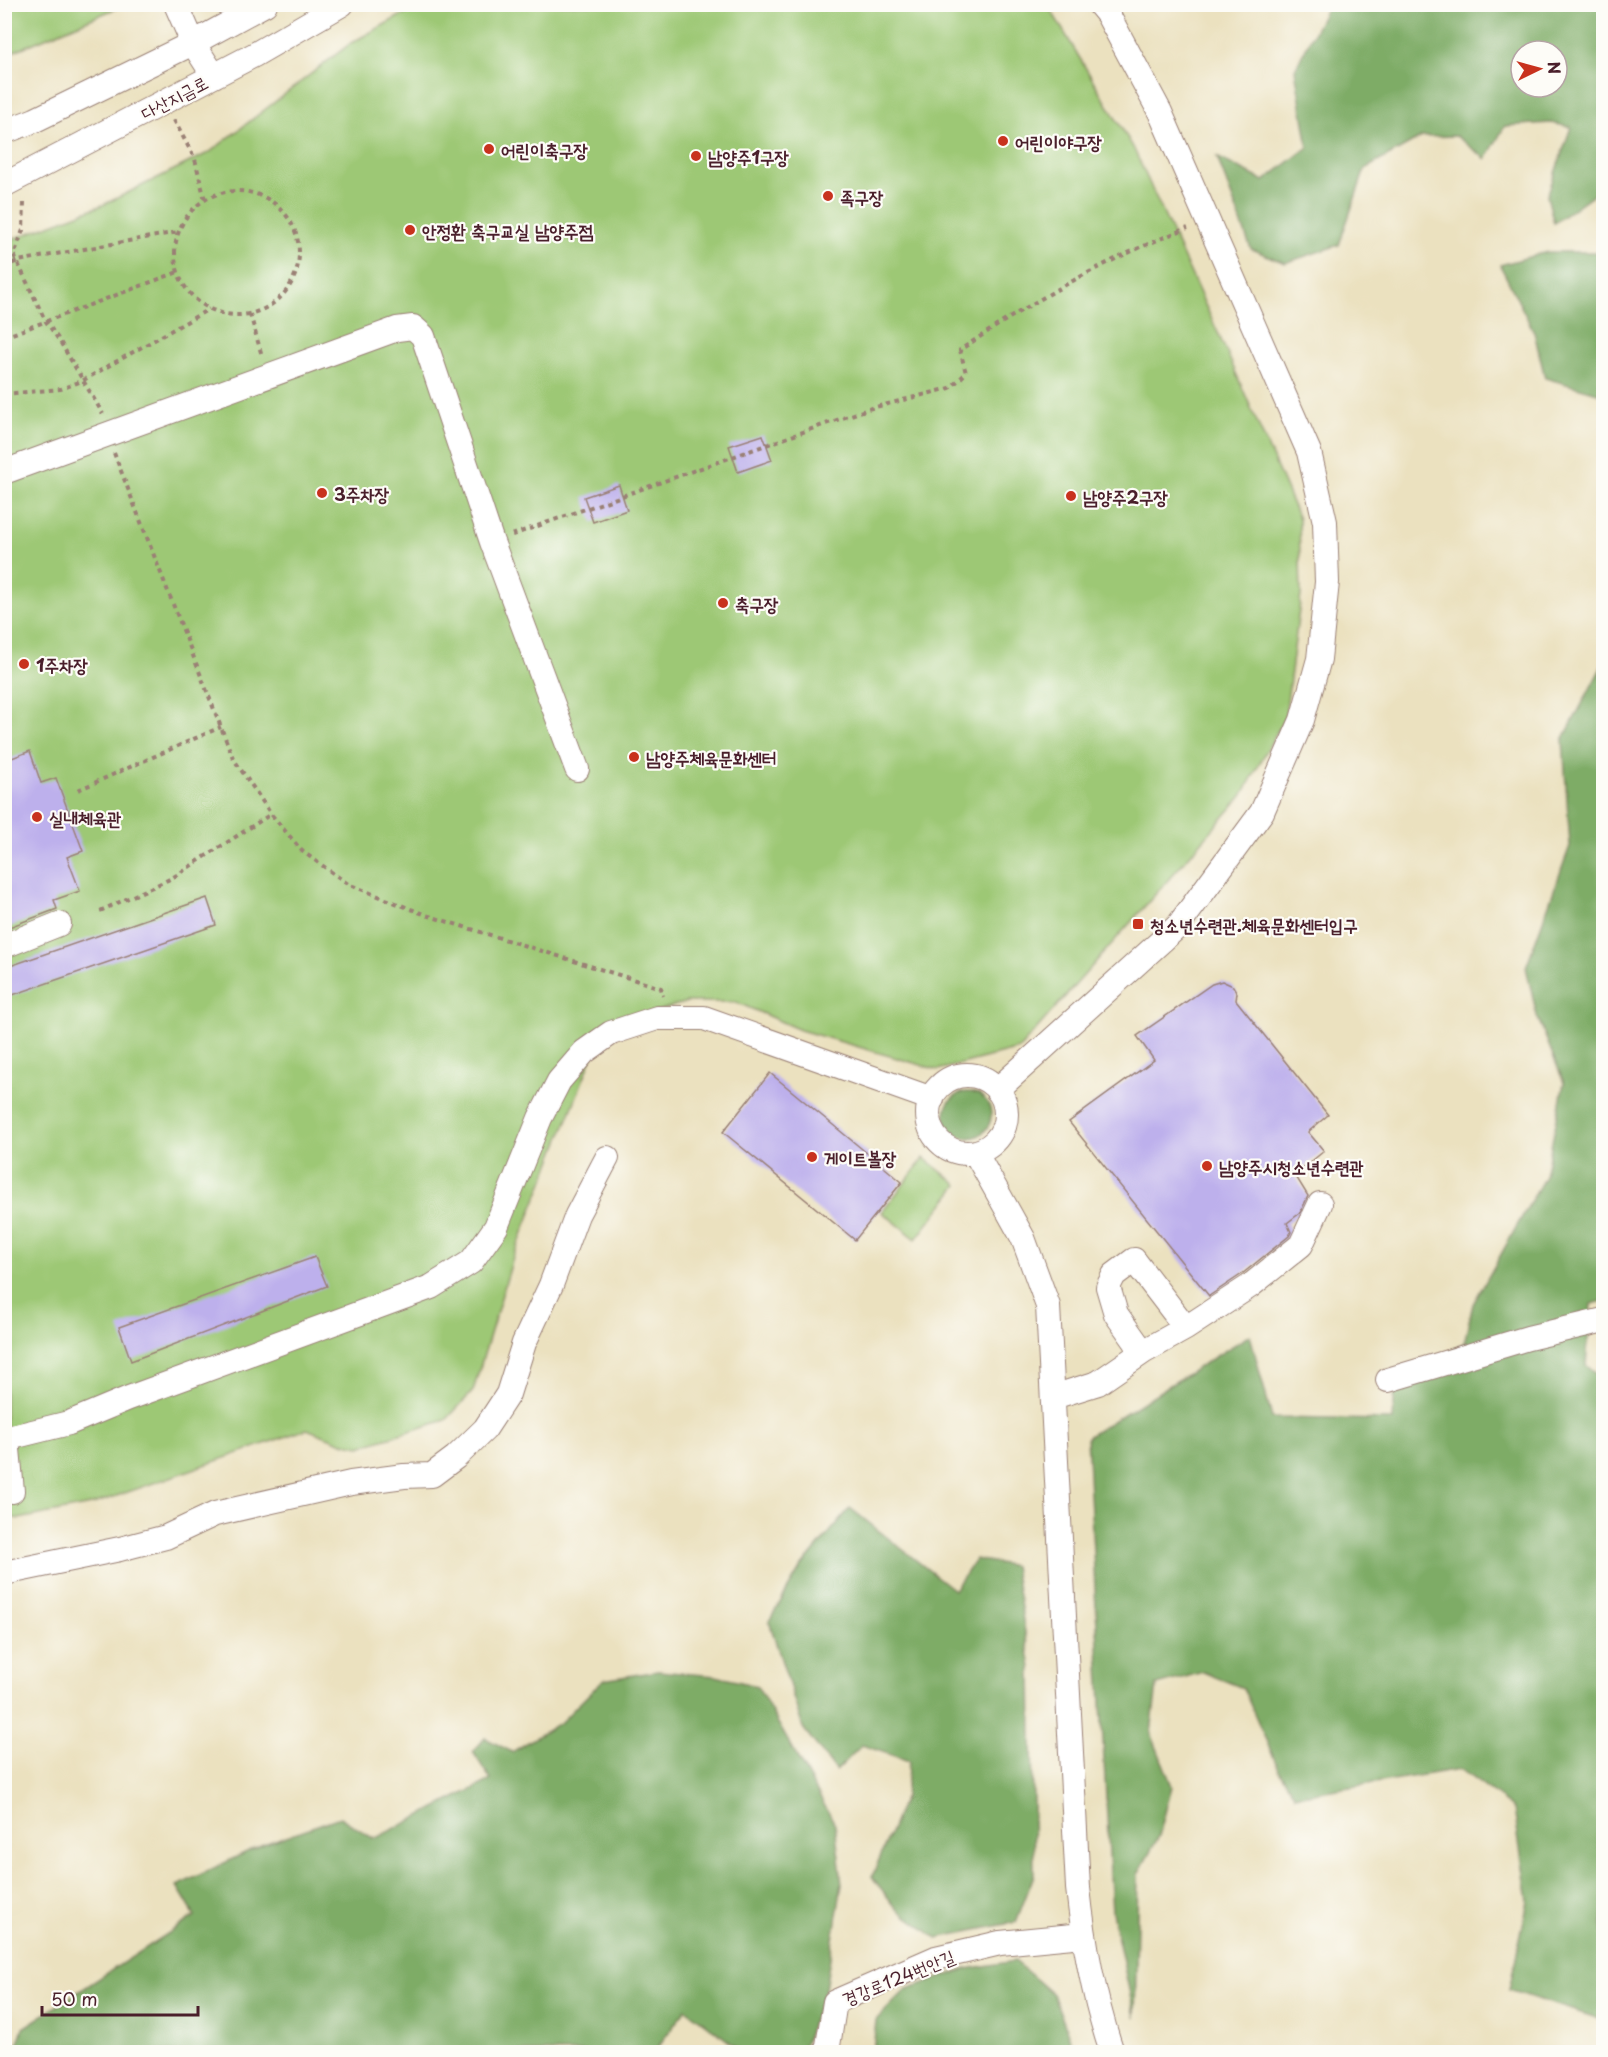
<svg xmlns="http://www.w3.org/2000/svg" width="1608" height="2057" font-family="'Playpen Sans','Poor Story',sans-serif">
<rect width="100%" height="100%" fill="#fdfcf7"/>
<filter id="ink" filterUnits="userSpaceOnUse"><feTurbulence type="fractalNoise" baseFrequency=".0167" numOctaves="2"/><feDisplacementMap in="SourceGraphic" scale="12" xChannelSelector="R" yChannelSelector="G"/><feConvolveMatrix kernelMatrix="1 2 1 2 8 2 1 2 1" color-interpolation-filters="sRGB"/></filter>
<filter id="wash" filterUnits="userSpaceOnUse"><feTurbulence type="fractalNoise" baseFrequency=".008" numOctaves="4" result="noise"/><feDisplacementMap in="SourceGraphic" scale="24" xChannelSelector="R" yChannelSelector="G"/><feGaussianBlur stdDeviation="1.35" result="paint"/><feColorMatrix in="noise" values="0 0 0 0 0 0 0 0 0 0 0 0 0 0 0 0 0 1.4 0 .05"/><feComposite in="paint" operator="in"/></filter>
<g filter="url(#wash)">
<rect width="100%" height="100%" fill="#ebe1bf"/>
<path fill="#9dc874" stroke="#747450" stroke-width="1.5" d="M5,4H124V5L5,55Z
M420,5H1048L1133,147L1229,357L1299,519L1301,595L1285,717L1242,796L1019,1049L938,1070L800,1030L736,1002H687L604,1027L513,1258L473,1391L446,1420L360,1446L340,1442L307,1429L91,1505L19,1519L5,1516V242L105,204L210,152L351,43Z
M924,1158L958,1185L916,1239L882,1212Z"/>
<path fill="#7eac66" stroke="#646648" stroke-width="1.5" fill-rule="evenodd" d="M1328,5H1603V187L1554,223L1547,196L1571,127L1551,123L1505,126L1486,159L1456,136L1422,137L1365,169L1339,245L1285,263L1251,249L1217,157L1264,181L1308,147L1295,69ZM1521,51H1557V87H1521Z
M1547,252H1603L1604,393L1601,394L1545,378L1534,332L1500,265Z
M1603,664L1604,1301L1591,1304L1586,1365L1604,1381L1603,2020L1509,1990L1528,1901L1514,1809L1460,1769L1295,1796L1280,1772L1243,1688L1203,1672L1157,1685L1151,1733L1172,1786L1159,1836L1138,1874L1135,2017L1112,1912L1087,1437L1250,1335L1272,1418L1393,1420L1395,1388L1464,1343L1473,1304L1545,1176L1564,1083L1537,1016L1526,967L1570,846L1563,740Z
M945 1115a23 23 0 1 1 46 0a23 23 0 1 1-46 0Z
M850,1508L954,1590L975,1559L1014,1566L1031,1668L1034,1875L1016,1922L937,1938L897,1909L872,1877L905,1796L909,1761L862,1745L836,1771L803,1728L769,1621L801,1567Z
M658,1671L716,1676L757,1686L835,1824L842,1884L825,1989L803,2047L794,2052H743L686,2009L654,2052H15L23,2028L195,1916L177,1886L261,1845L340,1817L374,1839L491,1780L473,1752L485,1738L512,1752L561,1722L603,1680Z
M1015,1961L1053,1994L1075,2052H873L876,2020L907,1989L966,1969Z"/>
<g id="blocks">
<path fill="#bdb0ec" d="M763,435L772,460L738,472L729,446Z
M619,485L627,510L593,522L584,497Z
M30,751L41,783L56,778L83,851L67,857L80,891L54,900L57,909L4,929V761Z
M207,898L216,925L4,998V968Z
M1222,981L1233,986L1237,993L1236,1000L1328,1115L1308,1132L1324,1151L1295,1175L1308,1196L1300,1213L1287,1223L1291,1232L1289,1236L1242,1274L1209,1296L1069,1122L1154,1060L1137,1036L1212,984Z
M770,1073L902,1182L855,1240L723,1132Z
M315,1257L327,1286L131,1361L119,1327Z"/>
</g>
</g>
<g filter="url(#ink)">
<use href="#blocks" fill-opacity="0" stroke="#9a8075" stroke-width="1.5"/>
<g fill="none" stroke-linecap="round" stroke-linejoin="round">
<g stroke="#9a8075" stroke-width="26">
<path id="minor" d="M176,4L193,43L214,76
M4,132L35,120L193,43L265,4
M4,185L254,55L342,4
M4,472L397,329L413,327L423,336L492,542L577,769
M4,946L59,924
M928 1114a39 39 0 1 1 78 0a39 39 0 1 1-78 0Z
M997,1090L1178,926L1262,812L1302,720L1319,659L1327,582L1325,522L1309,452L1160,112L1108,15L1099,4
M975,1152L1023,1238L1048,1306L1078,1888C1084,1945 1094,1999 1112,2052
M1134,1260L1186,1328L1143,1352L1116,1314L1108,1287L1114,1275Z
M1186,1328L1250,1286L1301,1245L1320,1204
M1388,1380L1528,1338L1604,1320
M1053,1397L1098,1383L1143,1352
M4,1439L69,1423L129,1398L431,1287L471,1262L496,1227L540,1118L559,1081L584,1052L611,1033L657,1018H704L932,1099
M7,1439L12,1491
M4,1573L120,1549L166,1537L215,1514L351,1483L404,1476L432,1475L456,1457L485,1429L508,1394L524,1343L551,1285L577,1215L607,1158
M827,2052L835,2002L936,1958L1000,1943L1083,1935"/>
</g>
<path stroke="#9a8075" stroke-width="4" stroke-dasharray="4.5 4.5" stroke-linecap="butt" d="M174,120L195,159L205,200
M175 253a62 62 0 1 1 124 0a62 62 0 1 1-124 0Z
M24,203L23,230L14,255L45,320L59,340L103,414
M4,267L18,261L178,232
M250,314L262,356
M4,337L178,272
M4,394L61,389L82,381L209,309
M114,453L233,758L271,814L302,851L348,884L426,915L661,988L663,996
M512,535L868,409L950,388L966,373L960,350C1031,302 1107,258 1188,228
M78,790L221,727
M100,911L172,878L271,814"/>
<use href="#minor" stroke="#fff" stroke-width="24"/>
</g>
</g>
<g fill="#c8321e" stroke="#fdfcf7" stroke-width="2">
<circle cx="1003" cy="141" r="6"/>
<circle cx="489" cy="149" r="6"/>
<circle cx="696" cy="156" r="6"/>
<circle cx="828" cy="196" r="6"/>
<circle cx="410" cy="230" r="6"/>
<circle cx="322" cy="493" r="6"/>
<circle cx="1071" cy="496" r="6"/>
<circle cx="723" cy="603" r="6"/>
<circle cx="24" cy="664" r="6"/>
<circle cx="634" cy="757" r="6"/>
<circle cx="37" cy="817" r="6"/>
<rect x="1132" y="918" width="12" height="12" rx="3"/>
<circle cx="812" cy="1157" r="6"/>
<circle cx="1207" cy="1166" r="6"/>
</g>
<g text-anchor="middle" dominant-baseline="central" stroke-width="4.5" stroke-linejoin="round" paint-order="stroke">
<g font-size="18" fill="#4a1f2b" stroke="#fdfcf7">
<text transform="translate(174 97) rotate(-28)">다산지금로</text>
<text transform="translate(898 1977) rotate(-22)">경강로124번안길</text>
</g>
<g font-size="18" font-weight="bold" fill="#4a1f2b" stroke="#fdfcf7" text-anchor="start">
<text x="1015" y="141">어린이야구장</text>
<text x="501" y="149">어린이축구장</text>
<text x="708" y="156">남양주1구장</text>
<text x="840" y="196">족구장</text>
<text x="422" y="230">안정환 축구교실 남양주점</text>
<text x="334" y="493">3주차장</text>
<text x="1083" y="496">남양주2구장</text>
<text x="735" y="603">축구장</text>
<text x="36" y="664">1주차장</text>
<text x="646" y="757">남양주체육문화센터</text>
<text x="49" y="817">실내체육관</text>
<text x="1150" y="924">청소년수련관.체육문화센터입구</text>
<text x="824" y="1157">게이트볼장</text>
<text x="1219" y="1166">남양주시청소년수련관</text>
</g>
</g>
<rect width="1608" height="2057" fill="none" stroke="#fdfcf7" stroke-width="24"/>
<g transform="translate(1539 69) rotate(85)"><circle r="28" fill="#fdfcf7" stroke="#b5a4a5" stroke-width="1.5"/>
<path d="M0-4.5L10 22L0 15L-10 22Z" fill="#c8321e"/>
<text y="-9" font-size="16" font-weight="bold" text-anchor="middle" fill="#4a1f2b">N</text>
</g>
<path d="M42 2006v9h156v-9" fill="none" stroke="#4a1f2b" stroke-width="3"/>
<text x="51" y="2006" font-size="18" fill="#4a1f2b" stroke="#fdfcf7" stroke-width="4.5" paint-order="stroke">50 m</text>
</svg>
